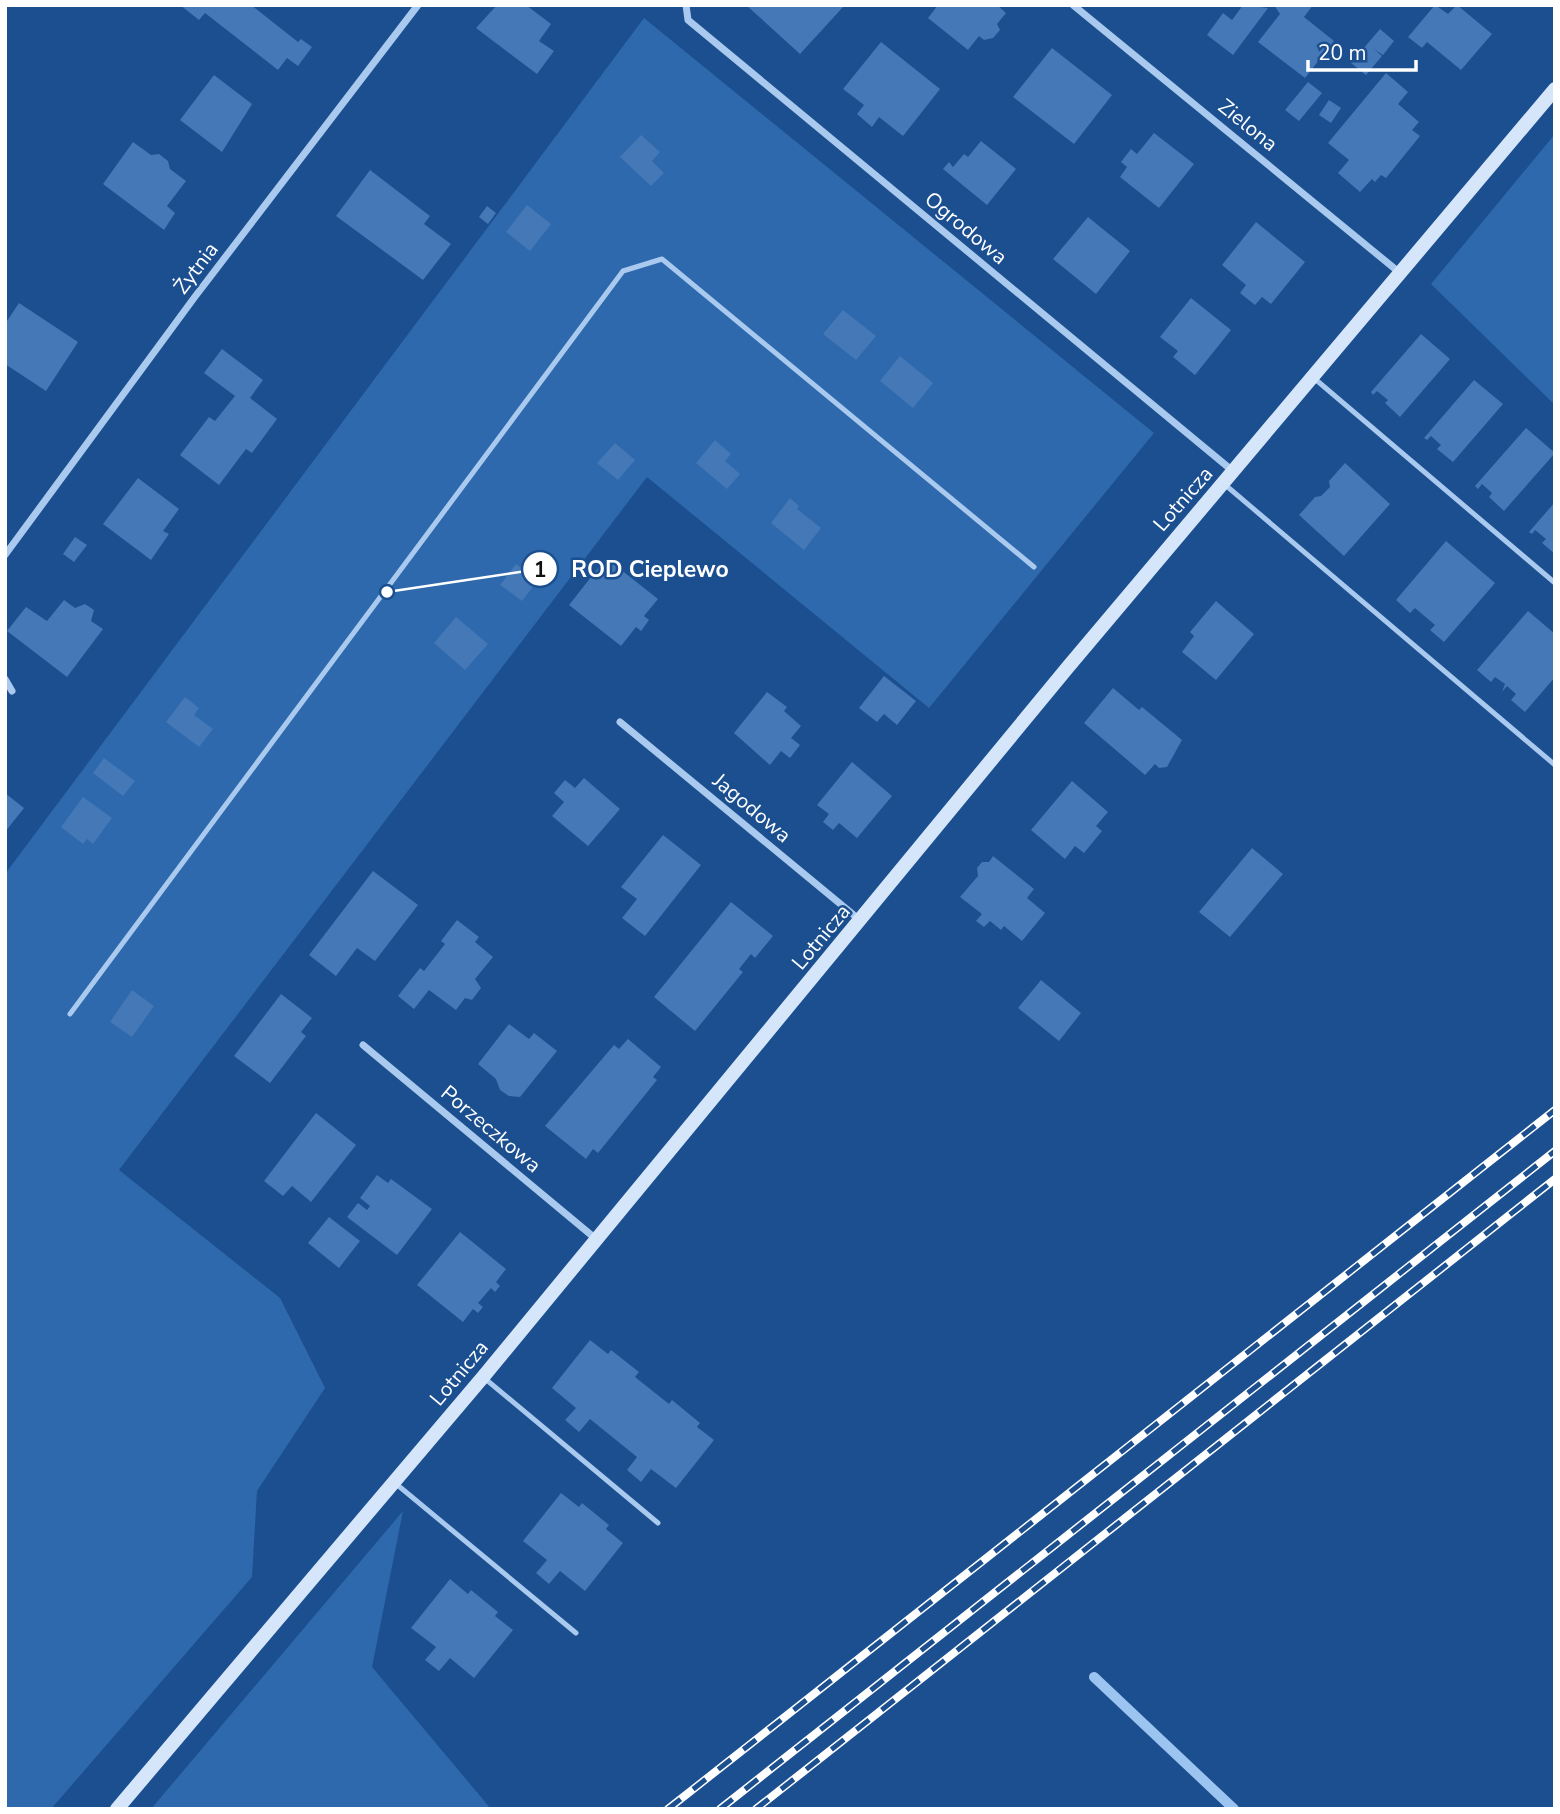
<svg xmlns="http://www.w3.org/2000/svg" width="1560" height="1814" font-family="'Nunito Sans',sans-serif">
<rect width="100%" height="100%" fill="#1b4f8f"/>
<path fill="#2e69ad" d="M644,18L1154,433L929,708L647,477L119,1170L280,1298L325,1388L257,1491L252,1577L51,1809H5V874Z
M1555,134V405L1431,284Z
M403,1511L372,1667L491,1809H151Z"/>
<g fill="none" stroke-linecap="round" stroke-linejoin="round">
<path stroke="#9cc4f0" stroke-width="10" d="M1094,1677L1234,1809"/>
</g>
<path fill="#4478b7" d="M180,5H251L298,42L301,39L312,47L298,66L287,58L278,70L205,13L199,20Z
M497,5H526L551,24L539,41L554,51L537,74L476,28Z
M746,5H841L843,7L800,54Z
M938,5H997L1006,13L997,24L1000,30L993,38L984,40L979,36L968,50L928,18Z
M1243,5L1268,8L1233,55L1207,35L1223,13L1232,20Z
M1274,5H1313L1304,17L1334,41L1305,78L1258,42L1280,14Z
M1435,5L1448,14L1457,5L1492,34L1461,70L1427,42L1422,48L1408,37Z
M1380,29L1394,41L1383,55L1374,49L1382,56L1366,75L1351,63Z
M881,42L940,89L903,136L879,117L872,127L857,114L864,105L843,89Z
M1052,48L1112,95L1074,144L1013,97Z
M1386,73L1408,92L1398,104L1419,122L1412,130L1420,136L1386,178L1381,175L1375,182L1372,179L1360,192L1338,173L1349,160L1328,143Z
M214,75L252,104L222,152L180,120Z
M1308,82L1322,93L1299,121L1285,110Z
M1329,100L1341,108L1331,123L1319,115Z
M1154,133L1194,164L1159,208L1120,177L1127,167L1121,162L1131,149L1137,154Z
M641,135L660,152L652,161L664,173L651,186L620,157Z
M981,141L1016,169L987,205L943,169L949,162L953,167L964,154L968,157Z
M133,142L151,155L159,154L168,161L170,169L186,181L167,206L175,213L164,230L103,184Z
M370,170L430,216L424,224L451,244L423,280L336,216Z
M527,205L551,224L530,251L506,232Z
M487,206L496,213L488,224L479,217Z
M1088,217L1130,251L1096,294L1053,259Z
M1256,222L1305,262L1271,304L1262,297L1255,305L1240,293L1246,285L1222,265Z
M1191,298L1231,330L1195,375L1173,357L1178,351L1160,337Z
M19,303L78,342L46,391L5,364V324Z
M843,310L876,336L856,360L823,334Z
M1421,334L1450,359L1400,417L1385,403L1388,400L1377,391L1373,395L1371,392Z
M222,349L263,380L250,398L277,419L252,453L246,449L219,485L180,455L209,417L215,421L235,396L204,373Z
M900,356L933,383L913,408L880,381Z
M1474,380L1503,404L1453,462L1437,449L1441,445L1431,436L1427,440L1424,438Z
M1526,428L1555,453L1504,511L1489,497L1492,493L1482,484L1478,489L1475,486Z
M715,440L731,454L725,461L740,474L727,489L696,463Z
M615,443L635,460L618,480L597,463Z
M1345,463L1390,504L1344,556L1299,515L1315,497L1321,496L1330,487L1329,481Z
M138,478L179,509L163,531L169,534L151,560L103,524Z
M790,498L799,506L797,509L821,528L804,550L771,523Z
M1555,502V554L1542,543L1546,539L1535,530L1532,534L1529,532Z
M75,537L87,545L74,562L63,554Z
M1446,541L1495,583L1444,642L1430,630L1435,625L1415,608L1410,613L1396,600Z
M606,558L658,599L644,616L649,620L641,631L636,627L621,646L569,605Z
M516,564L538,580L522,601L500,585Z
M64,600L75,608L85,604L94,610L91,621L103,629L67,677L7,631L26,607L47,621Z
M1216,601L1254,634L1216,680L1182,652L1194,636L1190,632Z
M1528,611L1555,634V677L1525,712L1511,700L1516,694L1507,686L1502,692L1505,684L1495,677L1491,682L1477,670Z
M456,617L488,644L465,670L434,643Z
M884,676L916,701L897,725L884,714L877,722L859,708Z
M1113,688L1139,710L1142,707L1182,740L1167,767L1159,768L1155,764L1145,775L1084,723Z
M767,692L787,707L784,711L801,726L791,738L800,745L790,758L781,751L770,765L734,733Z
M185,697L199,708L194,715L213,729L199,747L166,722Z
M104,758L135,781L123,796L93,773Z
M852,762L892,796L857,838L839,823L833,830L823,822L829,814L817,805Z
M584,778L620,809L588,846L552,816L564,802L554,793L565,780L575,788Z
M1072,781L1108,812L1096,826L1102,831L1084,853L1075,846L1065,859L1031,830Z
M5,793L24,808L5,832Z
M83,797L112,818L93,844L87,839L83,844L61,827Z
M663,835L701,865L645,936L622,918L637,899L621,887Z
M1252,848L1283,874L1230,937L1199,912Z
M993,856L1034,889L1027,898L1045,913L1022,941L1004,926L1001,930L990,921L984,927L976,921L982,914L960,897L978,876L977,868L982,862H989Z
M373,871L418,905L375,961L357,948L336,976L309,955Z
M731,902L773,936L755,958L751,954L739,969L743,972L695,1031L654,997Z
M457,920L479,937L475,942L493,957L475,979L481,988L472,1000L465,998L456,1010L429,990L414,1009L398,996L420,968L424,971L445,944L441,941Z
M1041,980L1081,1013L1059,1041L1018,1008Z
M132,990L154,1006L132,1037L110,1022Z
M281,994L312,1018L301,1032L306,1036L270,1083L234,1056Z
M509,1024L529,1039L534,1033L557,1051L520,1097L509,1096L500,1090L496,1079L478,1064Z
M628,1039L661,1067L653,1077L657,1080L598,1153L593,1149L586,1159L545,1126L614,1045L619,1049Z
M316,1113L356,1145L311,1202L292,1186L283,1196L264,1181Z
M377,1175L388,1183L391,1179L432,1209L397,1255L347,1217L358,1203L367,1210L370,1206L360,1198Z
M329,1217L360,1241L339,1268L308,1243Z
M460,1232L506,1269L496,1282L500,1286L495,1292L491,1288L478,1303L483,1307L478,1313L473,1309L463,1322L417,1285Z
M590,1340L608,1354L611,1350L639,1372L635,1377L669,1404L672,1400L700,1423L697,1427L714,1440L676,1488L651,1469L641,1482L627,1470L637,1457L590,1419L579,1432L565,1420L576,1408L552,1388Z
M561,1493L579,1507L582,1503L609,1525L606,1529L623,1543L585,1591L560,1571L549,1584L536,1573L547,1560L523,1541Z
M450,1579L468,1594L471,1590L498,1612L495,1616L513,1630L474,1678L450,1658L439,1671L425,1660L436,1647L411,1628Z"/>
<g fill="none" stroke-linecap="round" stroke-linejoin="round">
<path stroke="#a9c9ee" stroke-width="5" d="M1315,379L1555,583
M1223,483L1555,765
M70,1014L623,271L662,259L1034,567
M483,1377L658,1523
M395,1483L576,1633"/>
<path stroke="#a9c9ee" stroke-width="7" d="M686,5L688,20L1234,472
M1073,5L1400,273
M5,555L194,298L418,5
M5,679L12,691
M620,722L861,921
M363,1045L596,1239"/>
<path stroke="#d6e6fa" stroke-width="14" d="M117,1809L483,1377L1068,667L1555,89"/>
<g stroke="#fff" stroke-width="8">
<path id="rail" d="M668,1809L1555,1110
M720,1809L1555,1151
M756,1809L1555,1179"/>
</g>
<use href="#rail" stroke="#1b4f8f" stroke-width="5" stroke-dasharray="16" stroke-linecap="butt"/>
</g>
<g text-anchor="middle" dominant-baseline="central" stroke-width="5" stroke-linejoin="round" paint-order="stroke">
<g font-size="21" fill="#fff" stroke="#1b4f8f">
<text transform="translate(1248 125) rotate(39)">Zielona</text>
<text transform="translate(966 228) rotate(40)">Ogrodowa</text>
<text transform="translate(196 268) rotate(-53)">Żytnia</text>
<text transform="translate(1183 499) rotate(-49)">Lotnicza</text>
<text transform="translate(752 808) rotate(40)">Jagodowa</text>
<text transform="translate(821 937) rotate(-50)">Lotnicza</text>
<text transform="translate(491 1129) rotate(40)">Porzeczkowa</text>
<text transform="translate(459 1373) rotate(-50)">Lotnicza</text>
</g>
</g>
<path fill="none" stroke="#fff" stroke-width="2.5" d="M387 592L540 569"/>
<g fill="#fff" stroke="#1b4f8f" stroke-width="2.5">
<circle cx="387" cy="592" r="7"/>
<circle cx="540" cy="569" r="18"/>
</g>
<g font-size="21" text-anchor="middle" font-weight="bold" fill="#111">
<text x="540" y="577">1</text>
</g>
<g font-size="23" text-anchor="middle" font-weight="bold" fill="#fff" stroke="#1b4f8f" stroke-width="5" stroke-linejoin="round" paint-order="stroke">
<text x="650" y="577">ROD Cieplewo</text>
</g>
<rect width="1560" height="1814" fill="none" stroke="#ffffff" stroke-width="14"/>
<path d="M1308 60v10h108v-10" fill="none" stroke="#ffffff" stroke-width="3.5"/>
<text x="1318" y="60" font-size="21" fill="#ffffff" stroke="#1b4f8f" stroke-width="5" paint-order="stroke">20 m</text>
</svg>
